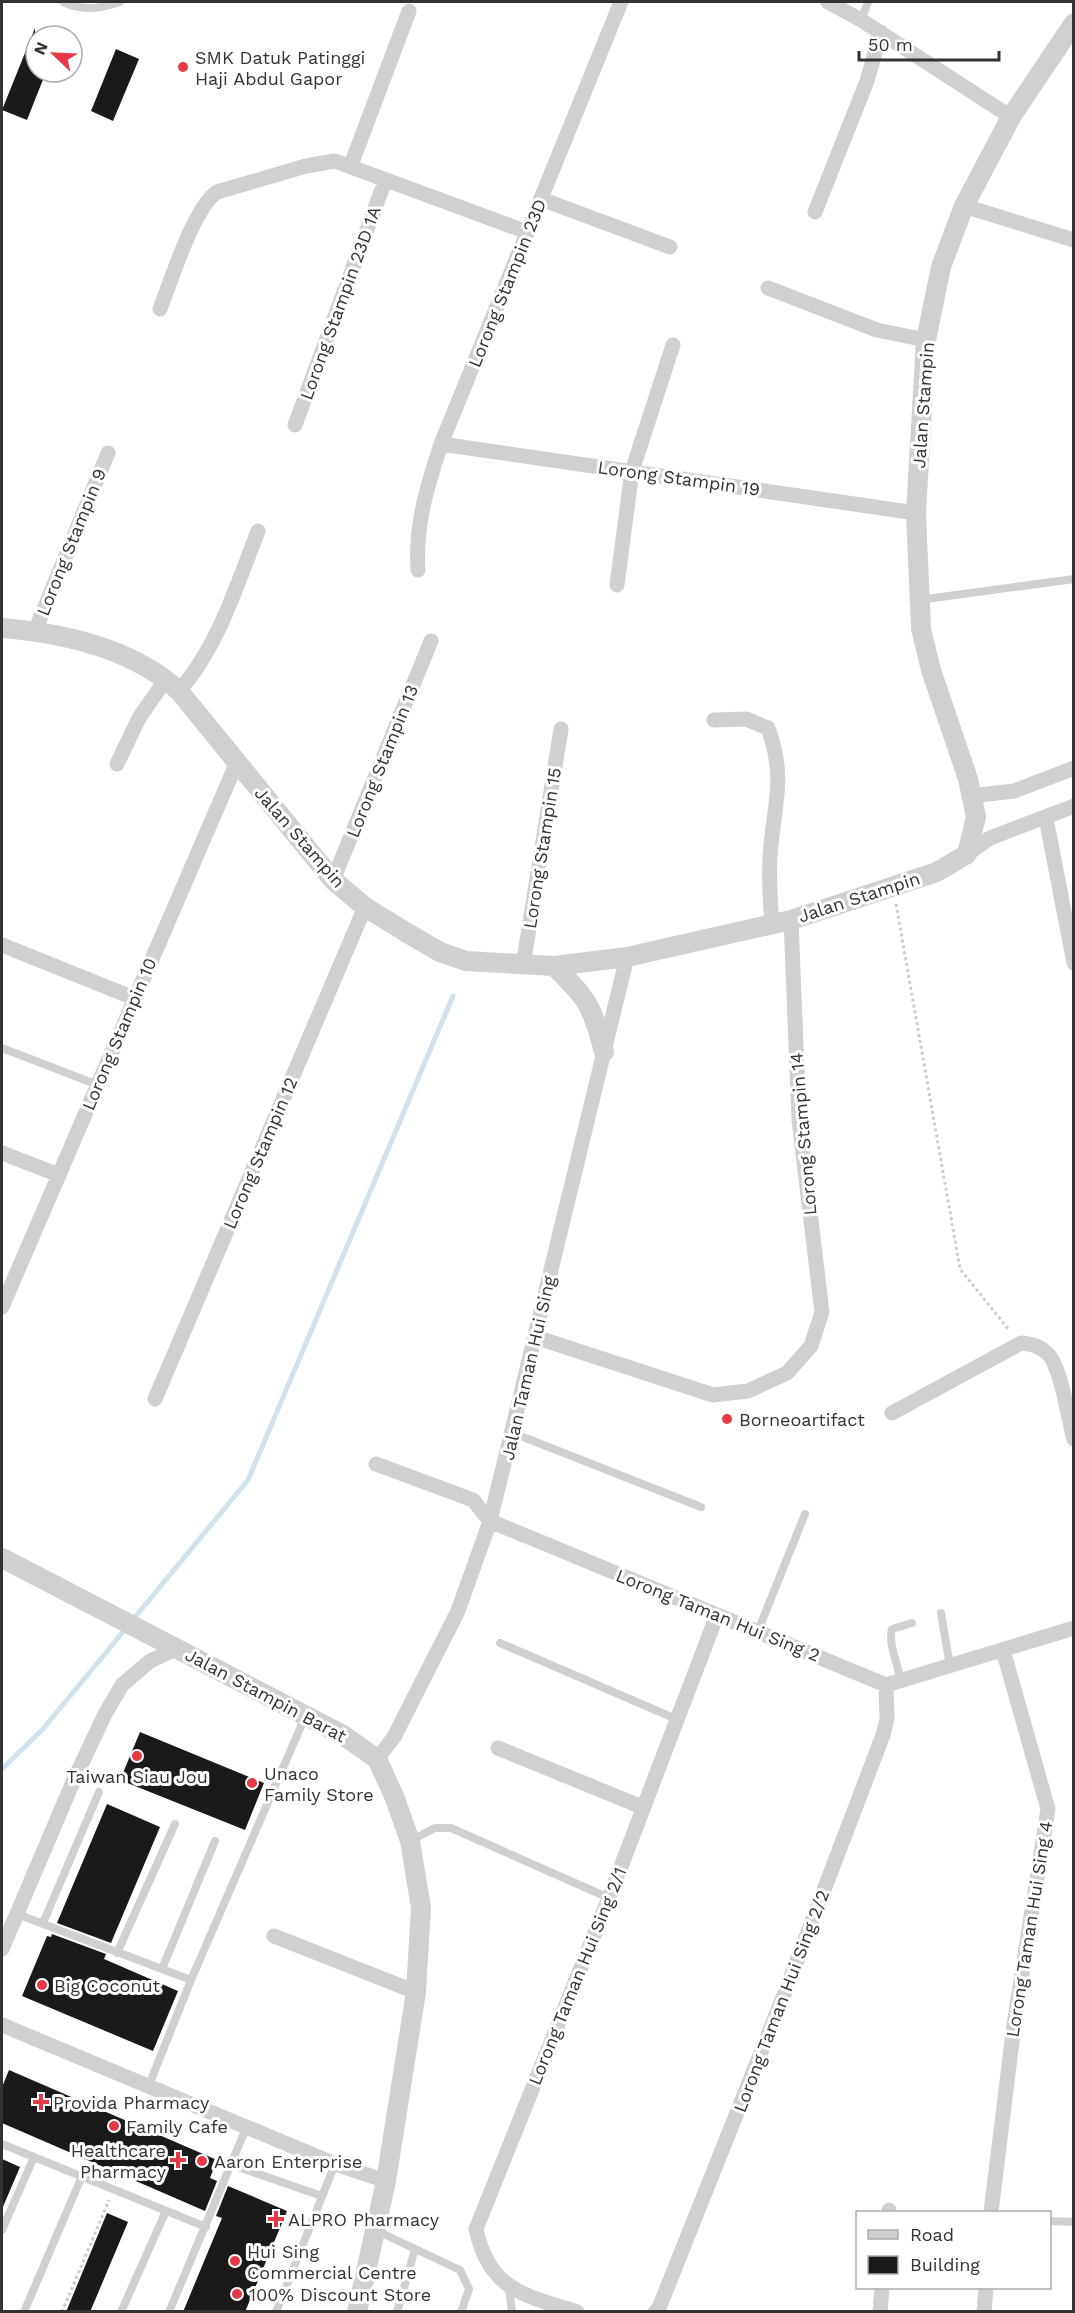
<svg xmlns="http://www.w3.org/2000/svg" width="1075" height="2313" font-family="'Work Sans',sans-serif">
<rect width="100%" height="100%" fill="#fff"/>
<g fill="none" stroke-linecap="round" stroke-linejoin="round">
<path stroke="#cfe2ee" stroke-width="5" d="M2,1769L43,1729L248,1480L453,996"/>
</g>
<path fill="#1a1a1a" d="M35,28L36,72H46L27,120L2,110Z
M116,49L139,59L113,121L91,111Z
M140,1732L264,1783L245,1830L120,1780Z
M107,1804L160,1827L111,1943L57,1923Z
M52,1934L106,1954L104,1959L178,1991L153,2051L22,1996L47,1936L51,1937Z
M9,2070L217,2160L210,2178L217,2181L205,2211L2,2123V2087Z
M2,2159L20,2167L2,2209Z
M228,2186L287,2211L245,2312H183L222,2218L216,2216Z
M107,2213L128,2222L90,2312H66Z"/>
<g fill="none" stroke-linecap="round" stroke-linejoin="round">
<path stroke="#cdcdcd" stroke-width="3" stroke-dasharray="3 3" stroke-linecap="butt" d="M896,904L960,1269L1009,1330
M62,2312L109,2200"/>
<path stroke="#d0d0d0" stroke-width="8" d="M63,2C83,11 100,9 120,2
M861,20L868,2
M919,600L1074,579
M2,1048L98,1085
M513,1433L701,1507
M941,1613L950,1666
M758,1631L805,1514
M500,1643L676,1719
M900,1679C898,1662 888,1645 892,1629L912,1623
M412,1840L435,1828H451L609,1898
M17,1914L191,1980
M43,1923L99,1792
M117,1953L175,1824
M162,1969L215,1841
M149,2085L191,1980L305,1717
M2,2144L206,2227
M232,2165L322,2196
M1050,2221L1074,2222
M2,2230L34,2157
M377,2231L460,2270L469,2289L461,2312
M509,2288L512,2312
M24,2312L82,2176
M121,2312L165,2213
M169,2312L247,2126
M276,2312L335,2164
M397,2312L415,2249"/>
<path stroke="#d0d0d0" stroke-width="15" d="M828,2L861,20L1011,117
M351,165L409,11
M541,199L670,247
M964,206L1074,240
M815,212L867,81L881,32
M768,288L877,330L926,340
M160,309C171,281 194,207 217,192L306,166L335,161L527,232
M295,425L385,181
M441,444L916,513
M418,570C415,525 427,487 441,444L621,2
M617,585L632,471L673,345
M35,631L108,453
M179,691C218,647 237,585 258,531
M714,720L746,719L768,728C787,780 773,806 770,857C769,879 770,901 772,923
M117,764L139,718L166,679
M971,796L1014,791L1074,768
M1046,818L1074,963
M967,854L990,838L1074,806
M333,880L431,641
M2,945L134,998
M523,966L561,729
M2,1153L59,1175
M2,1307L237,762
M535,1337L713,1395L748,1391L787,1373L811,1346L822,1312L799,1120L791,920
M155,1399L365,907
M892,1413L1021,1343C1031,1344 1038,1345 1047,1353C1061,1365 1068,1419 1074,1439
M376,1464L473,1500L490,1521L886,1685L1074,1628
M498,1748L642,1807
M377,1759L394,1737L458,1611L490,1521L627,957
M274,1936L416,1992
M2,1949L73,1782L105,1714L122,1685L150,1661L178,1648
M2,2025L335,2164L386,2181
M889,2212V2210
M991,2212L1014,2025L1048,1809L1003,1650
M577,2312C524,2295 489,2290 476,2229L609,1898L717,1615
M655,2312L659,2308L784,1995L883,1735L887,1719L886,1685
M880,2312L882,2288
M984,2312L986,2288"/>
<path stroke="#d0d0d0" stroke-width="20" d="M2,628C63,633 132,648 179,691L333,880L365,907L409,934L440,952L466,961L554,966L627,957L791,920L937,872L967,854L976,817L968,779L931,670L921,629L916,513L926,340L941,267L964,206L1011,117L1074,23
M554,966C589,1000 592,1006 604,1052
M2,1558L343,1735L377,1759L394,1796L410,1841L421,1908L416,1992L386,2181L357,2312"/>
</g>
<g fill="#e63946" stroke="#fff" stroke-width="2">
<circle cx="183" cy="67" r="6"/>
<circle cx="727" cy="1419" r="6"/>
<circle cx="137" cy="1756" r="6"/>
<circle cx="252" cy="1783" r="6"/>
<circle cx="42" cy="1985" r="6"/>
<path d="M38 2093h6v6h6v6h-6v6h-6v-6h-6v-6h6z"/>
<circle cx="114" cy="2126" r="6"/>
<path d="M175 2151h6v6h6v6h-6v6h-6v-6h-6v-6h6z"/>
<circle cx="202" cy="2161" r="6"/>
<path d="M273 2210h6v6h6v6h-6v6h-6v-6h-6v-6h6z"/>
<circle cx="235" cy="2261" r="6"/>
<circle cx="237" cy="2294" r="6"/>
</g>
<g text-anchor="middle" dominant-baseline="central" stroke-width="6" stroke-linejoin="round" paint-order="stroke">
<g font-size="18" fill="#333" stroke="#fff" text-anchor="start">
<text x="195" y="57">SMK Datuk Patinggi<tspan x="195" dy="21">Haji Abdul Gapor</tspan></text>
<text x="739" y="1419">Borneoartifact</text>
<text x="264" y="1773">Unaco<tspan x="264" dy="21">Family Store</tspan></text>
<text x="137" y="1776" text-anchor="middle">Taiwan Siau Jou</text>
<text x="54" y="1985">Big Coconut</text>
<text x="53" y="2102">Provida Pharmacy</text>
<text x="126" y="2126">Family Cafe</text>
<text x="166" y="2150" text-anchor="end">Healthcare<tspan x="166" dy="21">Pharmacy</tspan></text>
<text x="214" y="2161">Aaron Enterprise</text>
<text x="288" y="2219">ALPRO Pharmacy</text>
<text x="247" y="2251">Hui Sing<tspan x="247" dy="21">Commercial Centre</tspan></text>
<text x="249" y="2294">100% Discount Store</text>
</g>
<g font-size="18" fill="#333" stroke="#fff">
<text transform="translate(507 283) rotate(-68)">Lorong Stampin 23D</text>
<text transform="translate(340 303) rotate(-70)">Lorong Stampin 23D 1A</text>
<text transform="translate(923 405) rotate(-86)">Jalan Stampin</text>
<text transform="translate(679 478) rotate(8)">Lorong Stampin 19</text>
<text transform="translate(71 542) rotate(-68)">Lorong Stampin 9</text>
<text transform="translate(382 761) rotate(-68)">Lorong Stampin 13</text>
<text transform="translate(300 837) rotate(49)">Jalan Stampin</text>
<text transform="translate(542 848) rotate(-81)">Lorong Stampin 15</text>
<text transform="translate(859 897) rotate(-18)">Jalan Stampin</text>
<text transform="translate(119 1034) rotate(-67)">Lorong Stampin 10</text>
<text transform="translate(803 1134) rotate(-95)">Lorong Stampin 14</text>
<text transform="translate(260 1153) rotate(-67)">Lorong Stampin 12</text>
<text transform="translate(528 1368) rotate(-77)">Jalan Taman Hui Sing</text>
<text transform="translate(718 1615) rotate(22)">Lorong Taman Hui Sing 2</text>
<text transform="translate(266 1695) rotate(28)">Jalan Stampin Barat</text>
<text transform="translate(1029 1929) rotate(-81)">Lorong Taman Hui Sing 4</text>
<text transform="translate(577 1976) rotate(-68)">Lorong Taman Hui Sing 2/1</text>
<text transform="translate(781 2001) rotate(-69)">Lorong Taman Hui Sing 2/2</text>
</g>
</g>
<rect width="1075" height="2313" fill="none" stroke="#333333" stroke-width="6"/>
<rect x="856" y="2211" width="195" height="78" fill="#ffffff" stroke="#adadad" stroke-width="1.5"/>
<rect x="868" y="2230" width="30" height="9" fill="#d0d0d0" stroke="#adadad" stroke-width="1.5"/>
<text x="910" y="2241" font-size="18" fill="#333333">Road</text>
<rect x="868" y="2256" width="30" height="18" fill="#1a1a1a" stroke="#adadad" stroke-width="1.5"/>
<text x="910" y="2271" font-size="18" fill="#333333">Building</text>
<g transform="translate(54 54) rotate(293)"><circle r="28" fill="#ffffff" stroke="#adadad" stroke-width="1.5"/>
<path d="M0-4.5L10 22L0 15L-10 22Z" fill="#e63946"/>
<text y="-9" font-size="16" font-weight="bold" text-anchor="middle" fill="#333333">N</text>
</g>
<path d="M859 51v9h140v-9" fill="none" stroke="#333333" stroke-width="3"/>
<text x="868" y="51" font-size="18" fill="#333333" stroke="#ffffff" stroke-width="4.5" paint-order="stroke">50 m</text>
</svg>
